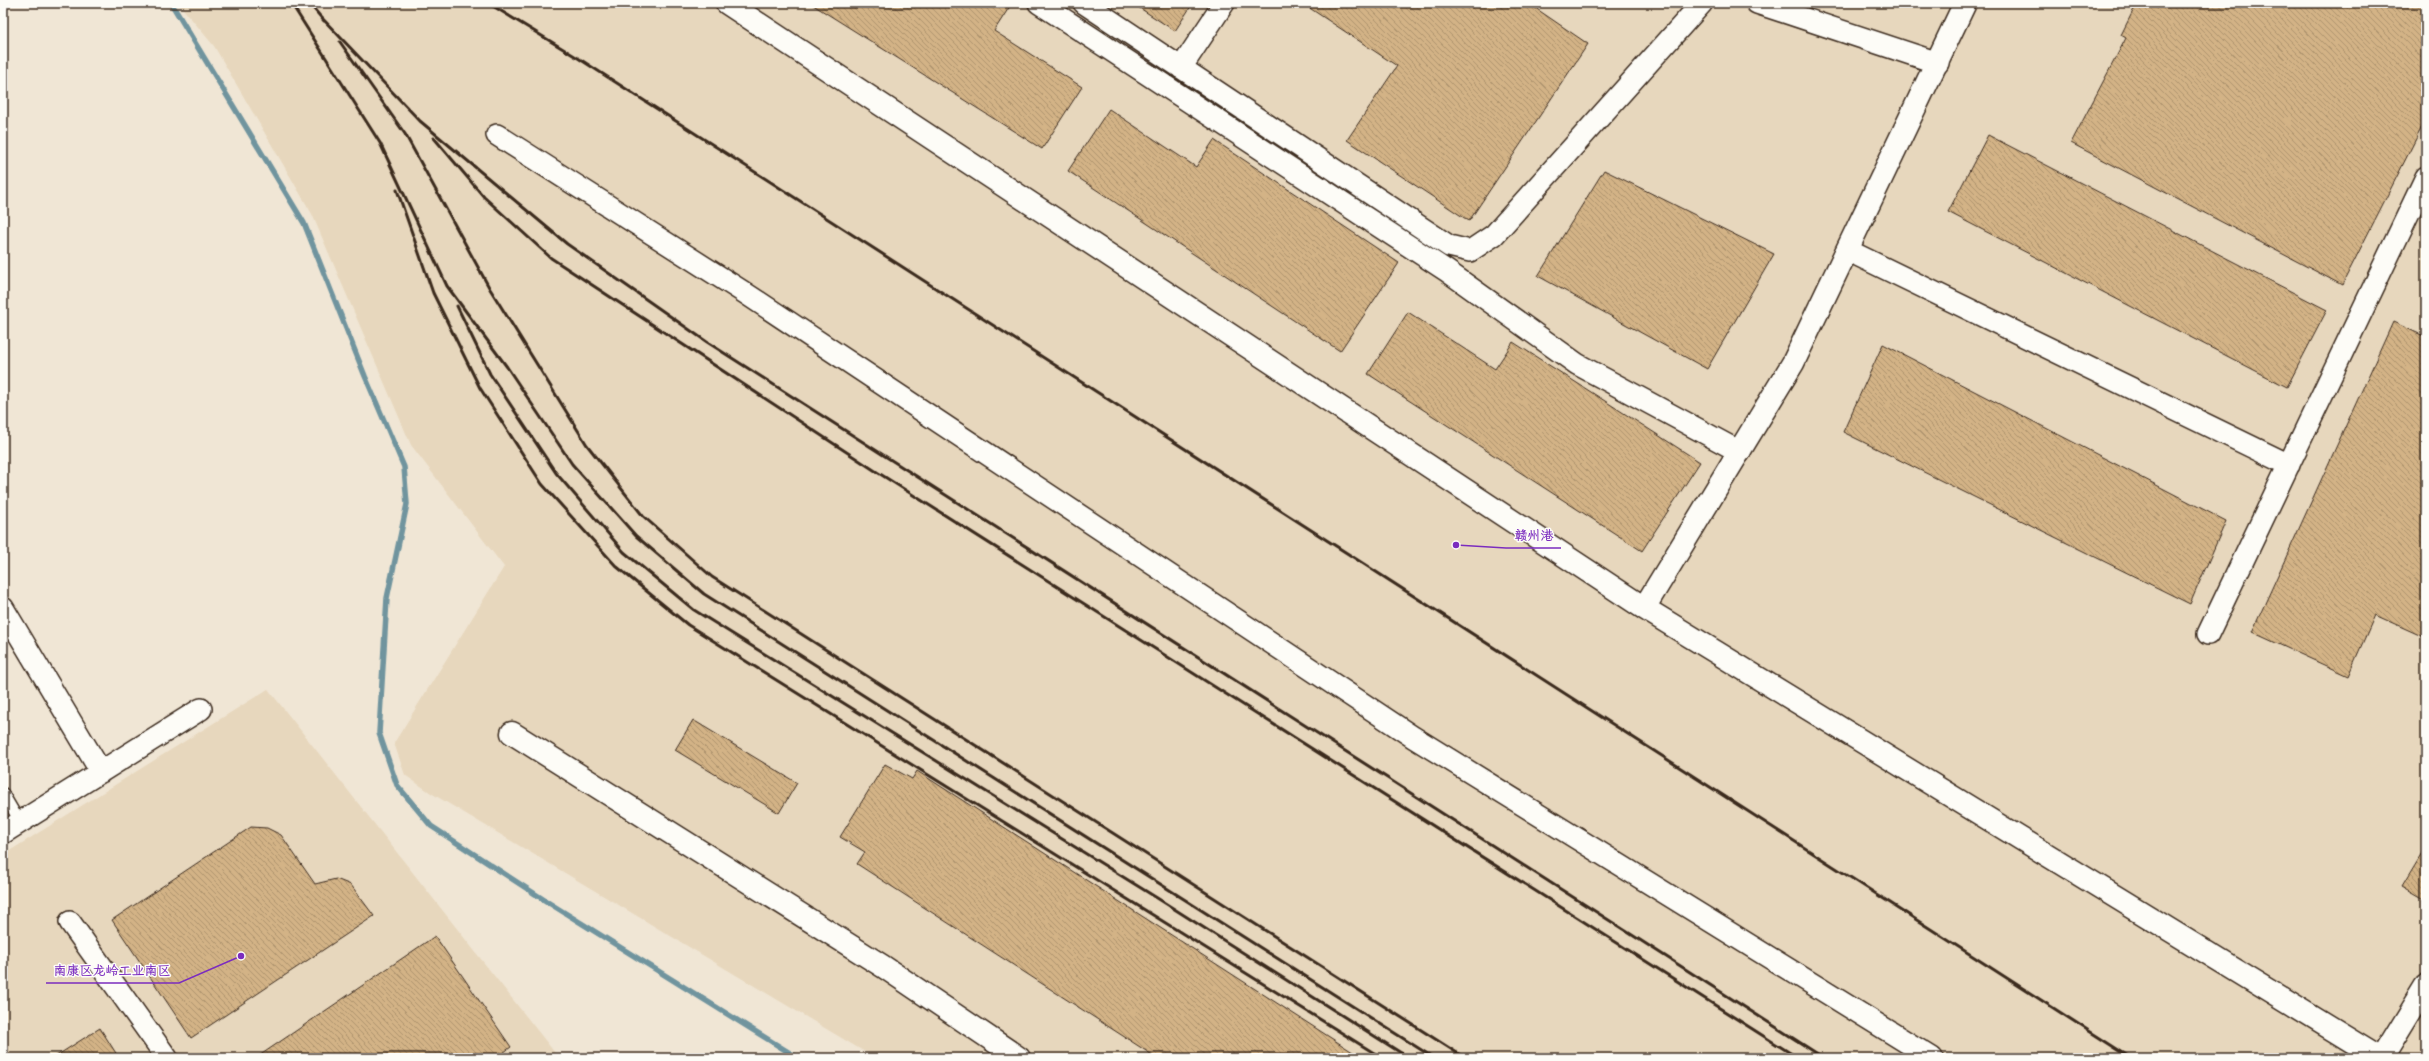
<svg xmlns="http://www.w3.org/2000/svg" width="2429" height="1061" font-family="'Architects Daughter','LXGW WenKai TC',sans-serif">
<defs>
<pattern id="building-back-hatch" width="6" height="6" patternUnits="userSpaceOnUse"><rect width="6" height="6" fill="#d3b386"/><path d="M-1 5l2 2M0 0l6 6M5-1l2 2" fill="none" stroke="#ac926d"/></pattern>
</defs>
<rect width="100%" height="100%" fill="#f0e6d5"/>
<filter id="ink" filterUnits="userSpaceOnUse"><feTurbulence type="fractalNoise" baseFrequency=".025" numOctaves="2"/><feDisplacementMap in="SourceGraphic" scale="8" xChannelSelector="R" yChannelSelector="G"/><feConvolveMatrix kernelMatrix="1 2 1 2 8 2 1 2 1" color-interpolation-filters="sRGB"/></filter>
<g filter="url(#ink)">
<path fill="#e7d7bd" d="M178,3H2426V1058H875L431,793L405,775L394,743L504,567L411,445L312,214L214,46Z
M268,689L559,1058H3V855Z"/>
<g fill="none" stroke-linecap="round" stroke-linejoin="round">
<path stroke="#6f949e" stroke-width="5.5" d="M171,3L304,223L365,376L404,467L407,504L387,598L379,733L397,785L431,826L549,903L798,1058"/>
</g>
<path fill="url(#building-back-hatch)" stroke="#3b2a1e" d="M810,3H1012L994,31L1082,87L1042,149Z
M1132,3H1193L1175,31Z
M1302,3H1528L1588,44L1469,221L1347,140L1397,66Z
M2137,3H2426V119L2342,285L2071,143L2126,38L2121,35Z
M1109,109L1196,167L1214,140L1399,263L1340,351L1068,171Z
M1988,135L2327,310L2287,387L1948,212Z
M1604,170L1774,254L1707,369L1538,276Z
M1408,312L1495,369L1513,342L1700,462L1642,551L1368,374Z
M2393,322L2426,337V638L2375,615L2348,676L2252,632Z
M1883,344L2226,521L2190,604L1843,432Z
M693,720L797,783L779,813L675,750Z
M885,764L912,779L917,771L1362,1058H1157L857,864L865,852L840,837Z
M251,827L267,828L281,835L315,884L336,879L351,885L374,916L191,1038L112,920Z
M2426,846V900L2402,886Z
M435,936L511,1047L496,1058H256Z
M100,1028L119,1058H53Z"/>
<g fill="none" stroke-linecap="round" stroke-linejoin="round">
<g stroke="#3b2a1e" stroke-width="13">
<path id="lane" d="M3,793L20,822"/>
</g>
<g stroke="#3b2a1e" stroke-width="24">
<path id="street" d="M1039,3L1447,271L1577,364L1740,452
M1084,3L1449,246L1470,251L1494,235L1702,3
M1757,3L1938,63
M1181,68L1224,3
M497,135L745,293L1413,737L1932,1058
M1847,250L2289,465
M3,608L101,772
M2208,634L2426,177
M3,833L201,709
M70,922L167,1058
M2382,1058L2426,986"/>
</g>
<g stroke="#3b2a1e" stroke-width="25">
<path id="secondary" d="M727,3L1644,608L2379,1058
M1644,608L1793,363L1965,3
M512,733L884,967L1019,1058"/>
</g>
<use href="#lane" stroke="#fdfcf7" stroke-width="10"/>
<use href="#street" stroke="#fdfcf7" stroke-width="21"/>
<use href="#secondary" stroke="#fdfcf7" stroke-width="22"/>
<path stroke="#3b2a1e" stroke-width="3" d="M291,3L380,143L447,286L507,367L572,464L636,536L704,594L1434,1058
M309,3L324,21
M488,3L578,58L2131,1058
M321,17L420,121L567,244L707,342L1824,1058
M340,42L405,134L490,289L587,445L643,516L712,577L1465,1058
M434,138L484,197L551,258L877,472L1798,1058
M397,190L433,293L480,388L542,484L616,566L688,625L1382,1058
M457,306L490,374L556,473L624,552L694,610L1157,898L1409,1058"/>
</g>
</g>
<path fill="none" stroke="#7b2cbf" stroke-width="1.5" d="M1456 545L1506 548H1561M241 956L179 983H46"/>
<g fill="#7b2cbf" stroke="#fdfcf7" stroke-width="1.5">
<circle cx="1456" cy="545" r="4"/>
<circle cx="241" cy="956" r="4"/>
</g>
<g font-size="13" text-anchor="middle" font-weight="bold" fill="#7b2cbf" stroke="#fdfcf7" stroke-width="3" stroke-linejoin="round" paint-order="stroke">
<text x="1534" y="540">赣州港</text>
<text x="112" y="975">南康区龙岭工业南区</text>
</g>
<rect width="2429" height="1061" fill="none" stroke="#fdfcf7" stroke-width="16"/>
<rect x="8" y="8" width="2413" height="1045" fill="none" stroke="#3b2a1e" stroke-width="1.5" filter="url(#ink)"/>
</svg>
